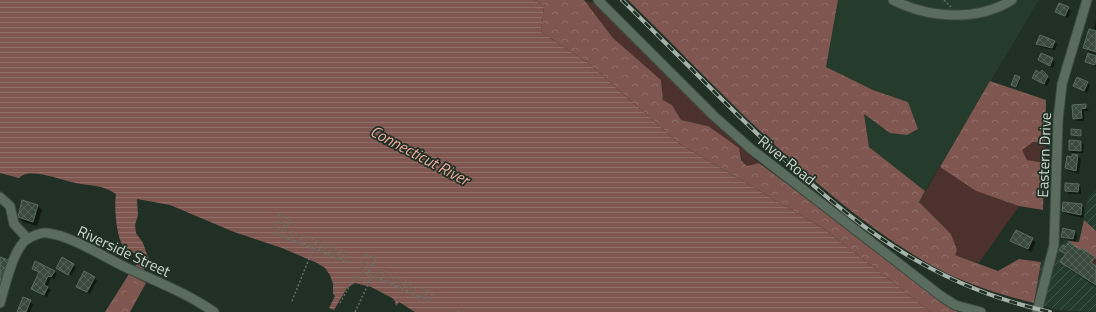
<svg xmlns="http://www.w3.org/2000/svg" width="1096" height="312" font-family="'Titillium Web',sans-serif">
<defs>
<pattern id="industrial-furrows" width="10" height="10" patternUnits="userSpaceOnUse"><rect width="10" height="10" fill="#253b2b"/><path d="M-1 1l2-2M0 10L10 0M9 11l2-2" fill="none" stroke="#435749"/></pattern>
<pattern id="forest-crowns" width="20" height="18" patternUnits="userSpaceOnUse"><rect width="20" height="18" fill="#7f5650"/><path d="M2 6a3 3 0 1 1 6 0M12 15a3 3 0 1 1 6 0" fill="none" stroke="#906e68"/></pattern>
<pattern id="water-rules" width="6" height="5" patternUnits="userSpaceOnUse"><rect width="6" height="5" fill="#7f5650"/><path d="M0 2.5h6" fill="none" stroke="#906e68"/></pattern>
<pattern id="building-cross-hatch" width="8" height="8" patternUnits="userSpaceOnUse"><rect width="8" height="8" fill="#394a3d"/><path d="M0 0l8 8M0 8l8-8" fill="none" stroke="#546358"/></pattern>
</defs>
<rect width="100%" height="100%" fill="#203024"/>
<path fill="#253b2b" d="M838,0H1039L925,191L869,147L864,114L890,133L908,102L873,90L826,68Z"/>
<path fill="url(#industrial-furrows)" d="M1096,190V312L1059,310L1034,303L1041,262L1065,240L1079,242L1088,198Z"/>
<path fill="#4d312c" d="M584,0L594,3L701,108L759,163L747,166L708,126L681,120L672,105L663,100L661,80L613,38Z
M1033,142L1045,143L1044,163L1026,160L1021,149Z
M940,167L976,191L1019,206L979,263L955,255L951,234L919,202Z"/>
<path fill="url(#forest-crowns)" d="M535,0H584L613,38L661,80L663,100L672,105L681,120L708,126L739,148L741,160L747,166L759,163L958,312H931L824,229L680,144L587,62L541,32L544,7Z
M628,0H838L826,67L873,90L908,102L918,129L907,135L890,133L864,114L869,147L925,191L919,202L951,234L957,250L955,255L998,271L1019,259L1041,262L1034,303C997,294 960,282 927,263C812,195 723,92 628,0Z
M990,81L1046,100L1045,143L1033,142L1022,150L1027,160L1044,163L1043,210L1019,206L976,191L940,167Z
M1084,220L1096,231V266L1091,263L1095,257L1081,248L1080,250L1069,242L1070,241L1079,242Z
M129,274L146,283L130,312H105Z"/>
<path fill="url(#water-rules)" d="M0,0H535L544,7L541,32L587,62L680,144L824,229L931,312H415L399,302L396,306L395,301L392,298L371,287L355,283L347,288L334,310L329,308L335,296L333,294V284L330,275L325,268L317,263L282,248L234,232L170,205L137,199L138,215L135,225L136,233L143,243L149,260L143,271L135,266L140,259C136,251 127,251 123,246C116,236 114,206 116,194C102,184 87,186 71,182C59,179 28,167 19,178L0,173Z"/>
<path fill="#0007" d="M1068,8L1071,11L1068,18L1057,12Z
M1096,22V30L1094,28Z
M1096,32V54L1089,52L1084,48Z
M1054,42L1057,44L1055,50L1040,47L1038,44Z
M1089,54L1096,57V67L1087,61Z
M1052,59L1055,62L1053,68L1039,60Z
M1042,72L1050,80L1047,86L1034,78Z
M1015,76L1021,79L1017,88L1013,86Z
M1087,83L1090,85L1087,93L1074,86Z
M1085,105L1089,111H1084V121H1076L1074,118L1073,106Z
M1081,131L1082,137L1072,135Z
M1081,142L1084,145L1083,153H1072L1070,150Z
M1078,156L1081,159L1079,174L1069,171L1066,168L1073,158Z
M1078,185L1081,188V194H1069L1066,191Z
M23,201L38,206L42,210L37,226L23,222L19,217Z
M1081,205L1084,208L1083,218L1066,214L1063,211Z
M1016,231L1036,242L1031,252L1012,241Z
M1075,231L1077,234L1076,242L1065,239L1062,236Z
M1081,249L1096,259V287L1068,268L1062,262L1066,255L1061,250L1080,251Z
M73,265L76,268L72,275L59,269Z
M33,269L54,271L57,274L54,279L51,278L47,287L51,290L47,297L32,288L39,273Z
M94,277L97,280L90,294L78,286Z
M30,301L33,304L30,312H18Z"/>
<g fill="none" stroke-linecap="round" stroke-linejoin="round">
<path stroke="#7f5650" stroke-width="2.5" d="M111,312L127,293L135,277"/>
</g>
<path fill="url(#building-cross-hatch)" stroke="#5b6d5f" d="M1059,3L1069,7L1065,16L1055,12Z
M1089,29L1096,31V52L1083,48Z
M1040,35L1055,41L1052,48L1036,44Z
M1041,53L1053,58L1050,66L1038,60Z
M1088,53L1096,56L1095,65L1085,62Z
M1036,70L1040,73L1042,70L1048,76L1044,84L1032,78Z
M1015,75L1020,77L1016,87L1011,85Z
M1077,77L1088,82L1084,91L1073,86Z
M1086,104V108L1081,109L1082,118L1073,119L1072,105Z
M1071,129L1081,130V136L1071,135Z
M1069,140L1081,141V151L1069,150Z
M1072,154L1078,155L1076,171L1065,168L1067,156L1072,157Z
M1065,183L1079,184L1078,192L1065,191Z
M22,200L38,205L33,222L18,217Z
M1063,202L1082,204L1081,215L1062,211Z
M1063,228L1075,231L1073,239L1061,237Z
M1016,230L1033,238L1028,249L1010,241Z
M1069,242L1080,250L1081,248L1095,257L1091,263L1096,266V285L1060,262L1066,254L1059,250L1063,245L1066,247Z
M0,257L8,260L0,286Z
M62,257L74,264L68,275L56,268Z
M35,261L55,271L51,277L48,276L44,285L48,287L44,295L31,289L39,272L32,269Z
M84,271L95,277L87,292L76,287Z
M23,297L31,300L26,312H17Z"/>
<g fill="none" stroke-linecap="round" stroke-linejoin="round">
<g stroke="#3c4a40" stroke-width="11">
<path id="minor" d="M598,0L714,116L751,149L941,296L955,305L981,312
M893,0C928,18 977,22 1012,0
M0,197L10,206L14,224L28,239
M0,303C5,287 13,249 27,239C33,236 40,232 47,233C72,236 102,256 125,267C155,281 187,293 214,312
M1037,312L1054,245L1058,120L1062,84L1087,0"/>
</g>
<path stroke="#647167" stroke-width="1.5" stroke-dasharray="2 2" stroke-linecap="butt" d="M944,0L951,7
M278,215L290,220L283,237L313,249
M276,221L288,226
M274,227L285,232
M273,233L283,237
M289,240L293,230
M294,242L298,232
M299,244L303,234
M304,245L308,236
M309,247L313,238
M314,249L317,240
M319,251L322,242
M323,253L327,244
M328,255L332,245
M332,257L336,247
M364,257L365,254L376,259L368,274
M337,259L341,249
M341,260L345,251
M363,262L372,266
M361,267L370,271
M362,272L372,276
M376,278L379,269
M381,280L385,271
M387,282L391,274
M392,285L395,276
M397,287L400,278
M402,289L406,280
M407,292L411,283
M413,294L417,286
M419,297L423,288
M424,299L428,290
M292,301L313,249L347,262L349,254
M340,303L355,276L369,282
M355,312L372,276L429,301L433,293
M458,312L460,309"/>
<use href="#minor" stroke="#5a6c5e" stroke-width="9"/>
<g stroke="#a7b3aa" stroke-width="4">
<path id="rail" d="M622,0C663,40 703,81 744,121C838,212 919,283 1050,312"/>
</g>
<use href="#rail" stroke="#203024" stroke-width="2.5" stroke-dasharray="8" stroke-linecap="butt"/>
</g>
<g text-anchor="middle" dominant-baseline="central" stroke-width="3.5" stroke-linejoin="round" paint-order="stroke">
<g font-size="15" fill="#ced8d0" stroke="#203024">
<text transform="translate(1044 155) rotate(-88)">Eastern Drive</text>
<text transform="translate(787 160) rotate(39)">River Road</text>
<text transform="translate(124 251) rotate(25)">Riverside Street</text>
</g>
<g font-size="16" font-style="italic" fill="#f3aca1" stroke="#203024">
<text transform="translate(420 155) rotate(28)">Connecticut River</text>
</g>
</g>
</svg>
